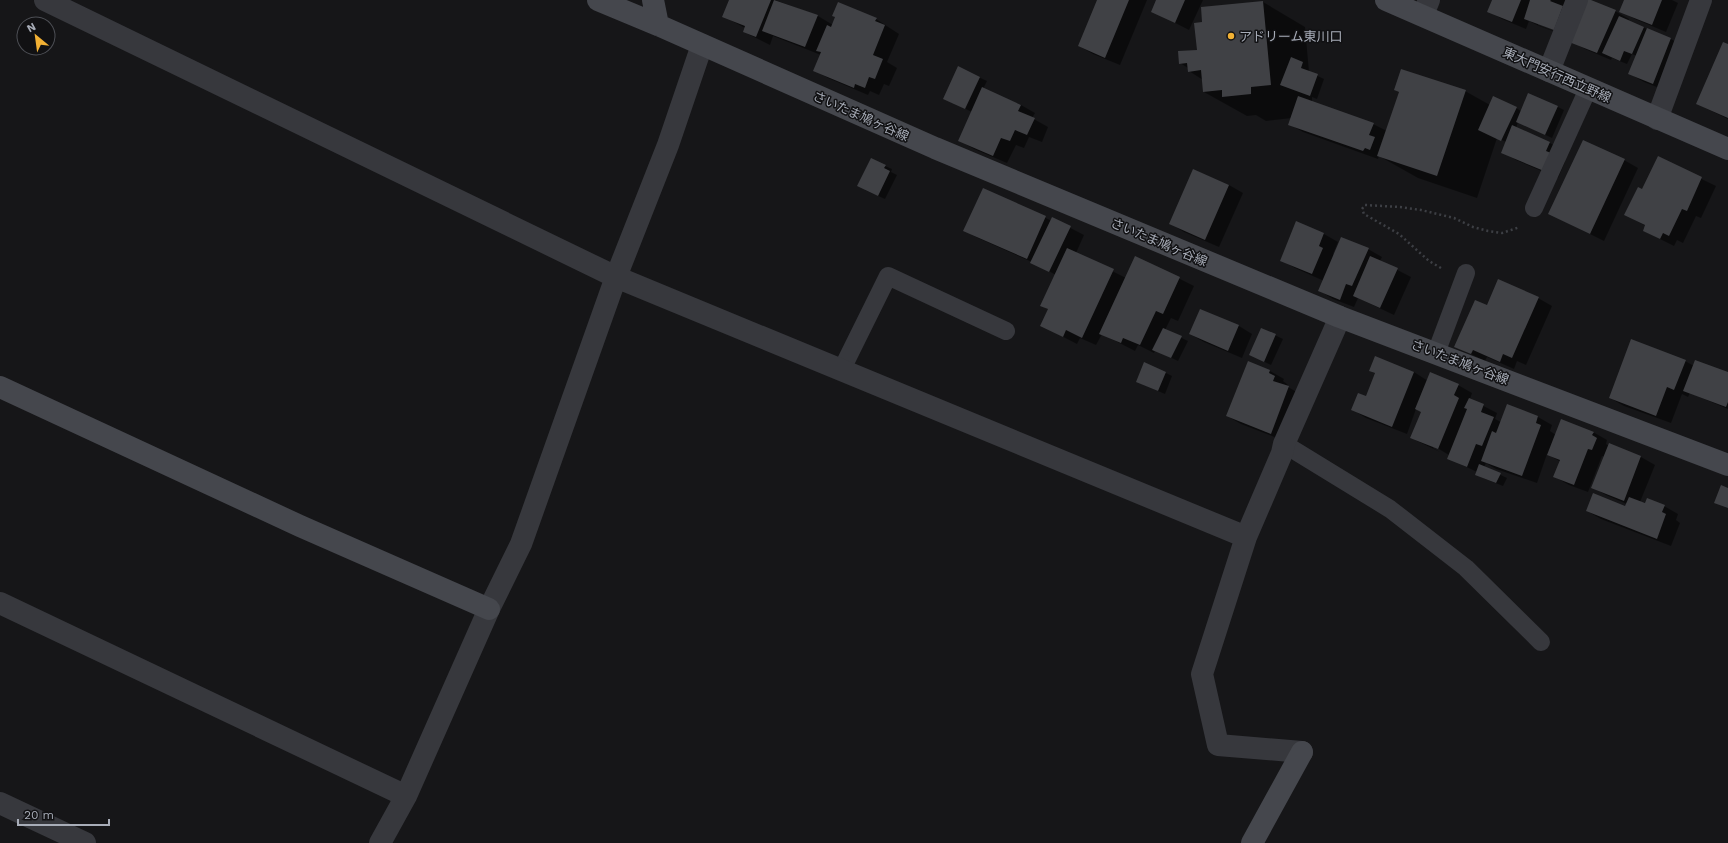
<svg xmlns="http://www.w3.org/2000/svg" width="1728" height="843" font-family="'Work Sans','Noto Sans JP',sans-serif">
<rect width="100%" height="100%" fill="#161618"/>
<path fill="#0007" fill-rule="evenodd" d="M730,0H775L818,16L833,25L876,19L899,34L887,62L897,68L889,86L884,84L879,95L870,91L868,95L828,78L814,70L821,55L773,36L770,45L744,32L745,28L723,16Z
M1098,0H1147L1120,65L1093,54L1079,46Z
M1157,0H1203L1189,30L1152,11Z
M1492,0H1568L1569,37L1539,26L1529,21L1526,29L1502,19L1488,11ZM1538,23L1559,31V33L1538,25Z
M1588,0L1615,11L1629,19L1628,21L1671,39L1685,47L1667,91L1644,82L1630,74L1637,56L1632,54L1627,64L1612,58L1611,60L1585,49L1571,41Z
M1625,0H1672L1678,3L1666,32L1635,19L1621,11Z
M1263,2L1305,27L1309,72L1324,79L1317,99L1312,97V102L1373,124L1387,131L1400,93L1395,90L1465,91L1490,105L1516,108L1521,111L1558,107L1564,110L1552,138L1518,122L1516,128L1550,143L1564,151L1565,162L1558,178L1516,160L1502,152L1506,142L1497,138L1477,198L1418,178L1379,156L1378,159L1303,132L1289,124L1292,118L1266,121L1256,115L1247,116L1204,92L1203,80L1189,71L1188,68L1180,63L1198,51L1203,23Z
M1728,45V119L1697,104Z
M959,68L987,81L983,89L1021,105L1035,113L1032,118L1048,127L1042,142L1029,137L1024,148L1016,145L1007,163L974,149L960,141L972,112L951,102Z
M1658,158L1716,186L1701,218L1696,216L1683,243L1677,240L1674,246L1644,231L1646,226L1626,215L1643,190Z
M1624,160L1638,168L1604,241L1550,214Z
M885,166L892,169L891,172L897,175L885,199L865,190Z
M1194,170L1229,185L1243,193L1219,247L1184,232L1171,224Z
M983,189L1052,221L1053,219L1084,235L1076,253L1126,278L1136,257L1194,286L1178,321L1171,318L1165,330L1188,341L1178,361L1155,350L1154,353L1138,345L1135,351L1102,334L1096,345L1080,338L1077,344L1042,326L1049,310L1042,305L1056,275L1032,262L978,238L964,230Z
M1297,222L1324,234L1338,242L1333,254L1335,256L1368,249L1382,257L1380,261L1411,277L1394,315L1358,298L1354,307L1333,299L1320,291L1324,281L1295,268L1281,260Z
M1538,298L1552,306L1526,365L1517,361L1514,369L1487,357L1485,361L1455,346L1487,306Z
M1200,310L1239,326L1252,334L1242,358L1204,342L1190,334Z
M1262,329L1283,339L1271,365L1250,355Z
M1685,361L1694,366L1728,373V409L1690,393L1688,397L1682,394L1671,423L1624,406L1610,398Z
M1270,371L1284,379L1283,381L1288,385V387L1302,395L1285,441L1241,424L1227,416Z
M1370,371L1414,372L1428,381L1458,385L1472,393L1470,399L1497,413L1495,419L1501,422L1507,406L1538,417L1552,425L1550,431L1556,435L1593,432L1607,440L1606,444L1609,446L1641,457L1655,465L1640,502L1664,506L1678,514L1676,520L1680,523L1671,546L1601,519L1587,511L1626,507L1627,504L1606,495L1592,487L1605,457L1602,456L1588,492L1569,485L1555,477L1561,462L1547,454L1537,483L1496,469L1486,463L1484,467L1507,478L1503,486L1483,478L1476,474L1477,472L1448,458L1449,455L1434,446L1433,448L1440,452L1411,438L1422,412L1416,409L1407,434L1366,418L1353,410L1367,398L1376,374Z
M1166,373L1172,376L1165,394L1144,385Z"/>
<path fill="#404145" d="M729,0H771L756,37L743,32L745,26L722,17Z
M774,0L818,15L805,47L762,31Z
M1097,0H1129L1105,58L1078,46Z
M1156,0H1185L1175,23L1151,12Z
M1492,0H1521L1512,22L1487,12Z
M1530,0H1551L1550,1L1563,6L1554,30L1524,19Z
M1587,0H1591L1616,10L1597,53L1569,42Z
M1624,0H1662L1652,25L1619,12Z
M1263,1L1271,85L1251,87V94L1222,97V90L1203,92L1201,70L1188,72L1187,63L1179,64L1178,51L1197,50L1194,23L1202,22L1201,7Z
M838,2L877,18L875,21L885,25L873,55L883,59L875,79L869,77L865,88L855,84L854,88L813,71L821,52L816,51L827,25L831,27L835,17L832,16Z
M1619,16L1644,27L1632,54L1624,51L1620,61L1602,53Z
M1647,28L1671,38L1653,84L1628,74Z
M1723,42L1728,44V118L1696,104Z
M1291,57L1303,62L1301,68L1318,74L1310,96L1280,85Z
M958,66L980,77L965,109L943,99Z
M1401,69L1466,90L1437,176L1377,156L1399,92L1394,90Z
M982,87L1021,105L1018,111L1035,118L1027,135L1015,130L1010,141L1001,138L993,156L958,141Z
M1528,93L1558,106L1545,135L1516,122Z
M1298,96L1374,123L1369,135L1375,137L1370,150L1365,148L1363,151L1288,125Z
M1493,96L1517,107L1501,141L1478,130Z
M1512,125L1550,142L1546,151L1551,153L1544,171L1501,153Z
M1583,140L1625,159L1590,234L1548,214Z
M1658,156L1702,177L1687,211L1682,209L1669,236L1663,233L1660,239L1643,231L1645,225L1624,215L1638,187L1642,189Z
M871,158L886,165L884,168L890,171L878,196L857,186Z
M1193,169L1229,185L1205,240L1169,224Z
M983,188L1046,216L1027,259L963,231Z
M1052,217L1071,226L1049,272L1030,263Z
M1296,221L1324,233L1319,246L1323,248L1312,274L1280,261Z
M1341,237L1369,248L1352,286L1346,284L1340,300L1318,291Z
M1067,248L1114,269L1082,338L1066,330L1063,337L1040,326L1048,309L1040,306Z
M1135,256L1180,277L1163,314L1156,311L1140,345L1123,338L1121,343L1099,334Z
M1370,256L1398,268L1380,308L1353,296Z
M1498,279L1539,297L1512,358L1503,354L1500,362L1473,350L1471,354L1454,347L1475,300L1487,305Z
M1200,309L1239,325L1228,351L1189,334Z
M1163,328L1182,336L1171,358L1152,350Z
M1261,328L1276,334L1264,362L1249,355Z
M1631,339L1686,360L1674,390L1667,387L1656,416L1609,398Z
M1375,356L1414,372L1392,427L1351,410L1358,393L1366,396L1375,373L1369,371Z
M1695,360L1728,372V402L1726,407L1683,391Z
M1248,361L1270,370L1269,373L1275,376L1273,381L1289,386L1271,434L1226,416Z
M1144,362L1166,372L1158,391L1136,382Z
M1430,372L1459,384L1454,395L1459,398L1438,449L1410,438L1421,412L1415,409Z
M1469,398L1484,404L1481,412L1494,417L1482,446L1476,444L1467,467L1447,459L1467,409L1464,408Z
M1507,404L1538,416L1536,423L1541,425L1522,476L1481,461L1492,431L1496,433Z
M1561,419L1594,432L1592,435L1597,438L1592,450L1588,449L1574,485L1553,477L1560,460L1547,455Z
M1609,443L1641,456L1624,501L1591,488Z
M1479,464L1501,473L1496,483L1475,475Z
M1721,485L1728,488V508L1714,503Z
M1593,493L1625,506L1629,497L1645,503L1647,498L1665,505L1662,512L1666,514L1657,539L1586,511Z"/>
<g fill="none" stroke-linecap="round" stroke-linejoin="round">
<path stroke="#3d3f44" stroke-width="2.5" stroke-dasharray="2 3" stroke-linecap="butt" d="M1441,268L1429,261L1399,234L1364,214L1362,209L1365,205L1400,207L1421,210L1454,218L1473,227L1488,231L1502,233L1520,227"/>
<path stroke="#37383d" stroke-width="18" d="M1534,208L1588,89
M1436,353L1466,273
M842,369L888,276L1006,331
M1284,444L1390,509L1466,568L1541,642"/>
<path stroke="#37383d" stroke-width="22" d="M45,0L616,277L1246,537
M1423,15L1429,0
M1549,71L1577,0
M1657,119L1701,0
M0,603L406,796
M1302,752L1218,745L1202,674L1246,537L1282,453L1284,444L1340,317
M0,803L85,843
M380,843L406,796L489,609L521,544L616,277L668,145L702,45"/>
<path stroke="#45474d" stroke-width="22" d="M598,0L658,25L935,148L1340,317L1728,465
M653,0L658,25
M1386,0L1728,149
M0,387L300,526L489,609
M1252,843L1302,752"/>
</g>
<circle fill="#f2b134" stroke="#111113" stroke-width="1.5" cx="1231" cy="36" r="4"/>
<g text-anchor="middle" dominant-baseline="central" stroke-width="3" stroke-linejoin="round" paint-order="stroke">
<g font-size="13" fill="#a8adb8" stroke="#111113" text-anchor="start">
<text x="1239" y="36">アドリーム東川口</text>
</g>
<g font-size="13" fill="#a8adb8" stroke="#111113">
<text transform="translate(1557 75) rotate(24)">東大門安行西立野線</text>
<text transform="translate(861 116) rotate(24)">さいたま鳩ヶ谷線</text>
<text transform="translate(1159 242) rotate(23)">さいたま鳩ヶ谷線</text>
<text transform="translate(1460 362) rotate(21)">さいたま鳩ヶ谷線</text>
</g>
</g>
<g transform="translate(36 36) rotate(331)"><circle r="19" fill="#111113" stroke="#4d4f55"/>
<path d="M0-3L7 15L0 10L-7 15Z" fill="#f2b134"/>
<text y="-6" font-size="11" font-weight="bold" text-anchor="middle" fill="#a8adb8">N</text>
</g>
<path d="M18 819v6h91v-6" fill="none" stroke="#a8adb8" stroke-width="2"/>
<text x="24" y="819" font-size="12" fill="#a8adb8" stroke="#111113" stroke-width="3" paint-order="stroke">20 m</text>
</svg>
